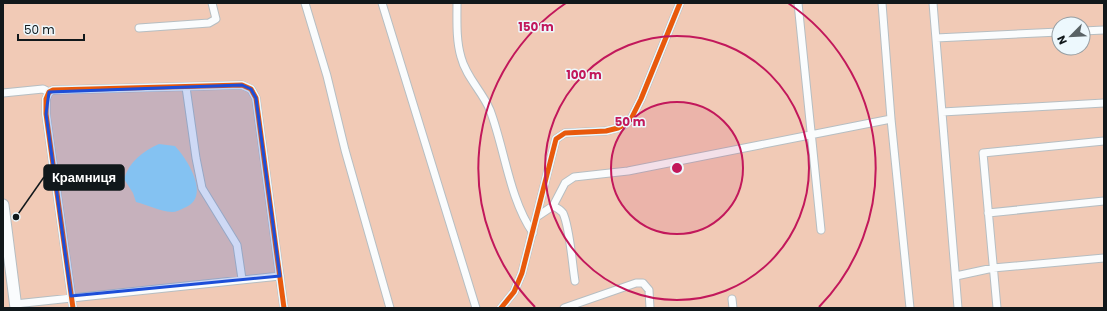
<svg xmlns="http://www.w3.org/2000/svg" width="1107" height="311" font-family="Poppins,sans-serif">
<rect width="100%" height="100%" fill="#e0eaef"/>
<path fill="#f1cab6" fill-rule="evenodd" d="M3,3H1104V308H3ZM1059,24H1083V48H1059Z"/>
<path fill="#9edff9" d="M159,144L175,146C188,160 212,198 184,208C180,210 176,212 172,212C159,211 148,205 136,202L133,193L124,179C129,162 143,151 159,144Z"/>
<g fill="none" stroke-linecap="round" stroke-linejoin="round">
<g stroke="#b6bec2" stroke-width="9">
<path id="street" d="M305,3L327,76L345,150L390,308
M382,3L476,308
M457,3C457,21 456,40 461,57C466,77 482,91 490,110C505,150 509,198 533,233
M798,3L821,230
M882,3L891,119L910,308
M933,3L958,308
M139,28L209,23L216,19L212,3
M1083,31L1104,30
M936,38L1059,32
M186,87L196,158L202,188L237,245L242,279
M3,93L43,89L49,92
M942,112L1104,103
M553,206C557,208 560,209 563,213C570,228 572,263 575,281
M988,213L1104,201
M538,216L553,206L565,183L574,177L628,171L891,119
M956,276L993,268L1104,258
M732,299L733,308
M15,304L280,276
M73,308L46,114V99L49,92L53,90L242,85L251,89L256,98L284,308
M501,308L514,292L522,273L556,139L565,133L606,131L618,128L624,125L631,119L641,99L680,3
M564,308L636,283H643L649,290L650,308
M997,308L983,153L1104,141"/>
</g>
<g stroke="#b6bec2" stroke-width="13">
<path id="secondary" d="M3,205L16,308"/>
</g>
<use href="#street" stroke="#fafcfd" stroke-width="7"/>
<use href="#secondary" stroke="#fafcfd" stroke-width="11"/>
<g stroke="#edf8fd" stroke-width="8">
<path id="cycleway" d="M73,308L46,114V99L49,92L53,90L242,85L251,89L256,98L284,308
M501,308L514,292L522,273L556,139L565,133L606,131L618,128L624,125L631,119L641,99L680,3"/>
</g>
<use href="#cycleway" stroke="#e8590c" stroke-width="5"/>
</g>
<path fill="#1d4ed8" fill-opacity="0.2" stroke="#1d4ed8" stroke-width="3" stroke-linejoin="round" d="M242,85L251,89L256,98L280,276L71,296L46,114L49,92Z"/>
<circle cx="677" cy="168" r="66" fill="#c2185b" fill-opacity=".12"/>
<g fill="none" stroke="#c2185b" stroke-width="2">
<circle cx="677" cy="168" r="66"/>
<circle cx="677" cy="168" r="132"/>
<path d="M535 307A199 199 0 0 1 566 3M788 3A199 199 0 0 1 819 307"/>
</g>
<circle cx="677" cy="168" r="6" fill="#c2185b" stroke="#edf8fd" stroke-width="2"/>
<g font-size="12" text-anchor="middle" font-weight="bold" fill="#c2185b" stroke="#edf8fd" stroke-width="3" stroke-linejoin="round" paint-order="stroke">
<text x="536" y="31">150 m</text>
<text x="584" y="79">100 m</text>
<text x="630" y="126">50 m</text>
</g>
<path fill="none" stroke="#11181b" stroke-width="1.5" d="M16 217L44 177"/>
<circle fill="#11181b" stroke="#edf8fd" stroke-width="1.5" cx="16" cy="217" r="4"/>
<rect fill="#11181b" stroke="#11181b" stroke-width="1.5" x="44" y="165" width="80" height="25" rx="4"/>
<g font-size="13" text-anchor="middle" font-weight="bold" fill="#fff">
<text x="84" y="182">Крамниця</text>
</g>
<rect width="1107" height="311" fill="none" stroke="#11181b" stroke-width="8"/>
<g transform="translate(1071 36) rotate(246)"><circle r="19" fill="#edf8fd" stroke="#959ea3"/>
<path d="M0-3L7 15L0 10L-7 15Z" fill="#596265"/>
<text y="-6" font-size="11" font-weight="bold" text-anchor="middle" fill="#11181b">N</text>
</g>
<path d="M18 34v6h66v-6" fill="none" stroke="#11181b" stroke-width="2"/>
<text x="24" y="34" font-size="12" fill="#11181b" stroke="#edf8fd" stroke-width="3" paint-order="stroke">50 m</text>
</svg>
